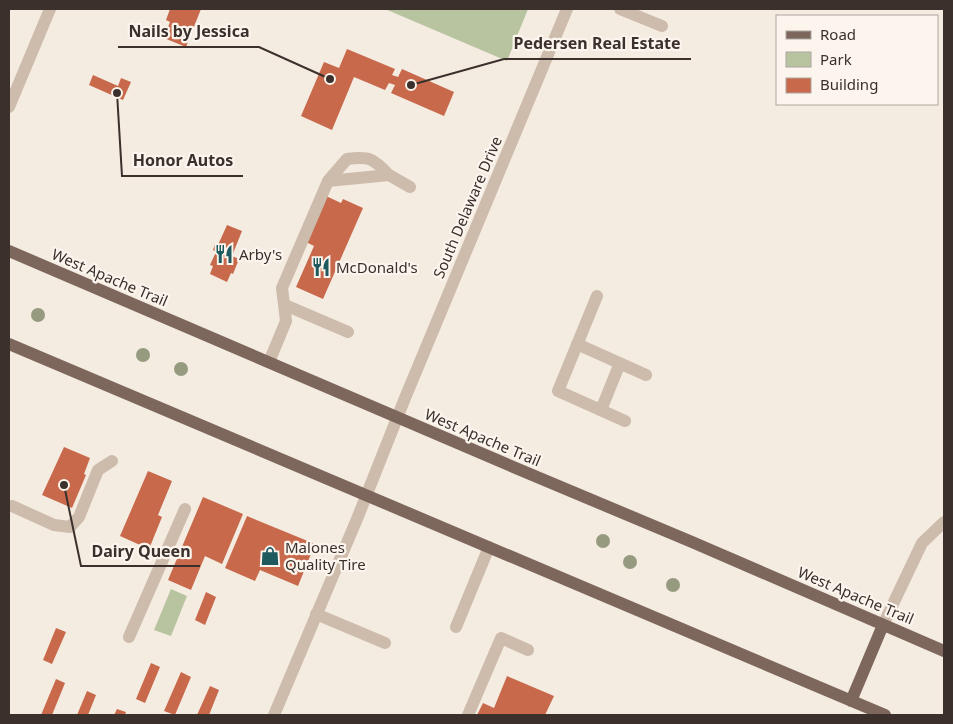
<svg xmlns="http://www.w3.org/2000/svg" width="953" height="724" font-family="'Noto Sans',sans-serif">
<rect width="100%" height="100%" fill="#f4ebe1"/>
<path fill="#b8c4a0" d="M385,9H528L507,61Z
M171,589L187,596L171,636L154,630Z"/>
<path fill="#c8694b" d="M170,9H201L186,47L164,38L170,22L166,20Z
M347,49L395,69L392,75L398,77L402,69L454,92L444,116L391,93L395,85L389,83L385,90L354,77L332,130L301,116L324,62L339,68Z
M93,75L118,86L121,78L131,82L123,100L89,85Z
M326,196L341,203L343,199L363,208L323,299L296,287L314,246L306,242Z
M227,225L242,231L232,256L239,259L233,274L231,273L227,282L210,274L213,266L210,265L216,252L213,250L215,244L218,245Z
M64,447L90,458L84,474L86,475L72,508L42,495Z
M148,471L172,481L158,515L162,517L149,549L120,536Z
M203,497L243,514L222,564L205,556L191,590L168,580Z
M247,516L315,544L298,586L260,570L255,581L225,568Z
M206,592L216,597L205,625L195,620Z
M56,628L66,632L52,664L43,660Z
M151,663L160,667L145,703L136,699Z
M181,672L191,677L175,715L164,711Z
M507,676L554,696L545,715H477L483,703L494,708Z
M56,679L65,683L52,715H41Z
M210,686L219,690L209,715H197Z
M87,691L96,695L88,715H77Z
M117,709L126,712L125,715H114Z"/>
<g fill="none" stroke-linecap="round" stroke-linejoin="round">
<path stroke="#cdbbac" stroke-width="12" d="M620,9L662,26
M9,107L50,9
M328,181L347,159C369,156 373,158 389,175
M597,296L558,391L625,421
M285,305L348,332
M577,344L646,375
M269,362L286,321L282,288L328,181L389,175L410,187
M601,410L620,363
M12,506L54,525L70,527L79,517L98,470L112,461
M316,614L385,643
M883,625L922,543L944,522
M456,627L489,547
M129,637L185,509
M274,715L357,519L405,398L567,9
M468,715L501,638L528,650"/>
<path stroke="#7d675c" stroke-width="12" d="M9,251L518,469L692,542L944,651
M9,344L885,715
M851,701L883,625"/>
</g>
<g fill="#969b7f">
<circle cx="38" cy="315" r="7"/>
<circle cx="143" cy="355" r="7"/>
<circle cx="181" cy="369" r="7"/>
<circle cx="603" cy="541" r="7"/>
<circle cx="630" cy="562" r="7"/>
<circle cx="673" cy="585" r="7"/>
</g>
<defs>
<g id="restaurant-bare" transform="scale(1.5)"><path d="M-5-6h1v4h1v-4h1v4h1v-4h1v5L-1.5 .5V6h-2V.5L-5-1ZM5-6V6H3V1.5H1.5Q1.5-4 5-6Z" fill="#1f5a5e" stroke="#fbf5ee" stroke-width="2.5" paint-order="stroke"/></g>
<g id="shop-bare" transform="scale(1.5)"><path d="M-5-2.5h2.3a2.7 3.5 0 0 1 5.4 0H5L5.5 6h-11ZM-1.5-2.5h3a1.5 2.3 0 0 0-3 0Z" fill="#1f5a5e" stroke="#fbf5ee" stroke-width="2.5" paint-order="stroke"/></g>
</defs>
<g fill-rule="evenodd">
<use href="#restaurant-bare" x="224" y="254"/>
<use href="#restaurant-bare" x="321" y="267"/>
<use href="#shop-bare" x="270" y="556"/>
</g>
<g text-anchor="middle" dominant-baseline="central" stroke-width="4.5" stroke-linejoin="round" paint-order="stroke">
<g font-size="15" fill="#3b302b" stroke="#fbf5ee">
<text transform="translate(467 207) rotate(-67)">South Delaware Drive</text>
<text transform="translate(110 277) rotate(23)">West Apache Trail</text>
<text transform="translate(483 437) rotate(23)">West Apache Trail</text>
<text transform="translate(856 595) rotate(23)">West Apache Trail</text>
</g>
<g font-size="15" fill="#3b302b" stroke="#fbf5ee" text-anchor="start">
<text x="239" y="254">Arby's</text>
<text x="336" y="267">McDonald's</text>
<text x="285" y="547">Malones<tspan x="285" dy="17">Quality Tire</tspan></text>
</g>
</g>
<path fill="none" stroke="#3b302b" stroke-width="2" d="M330 79L259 47H118M411 85L504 59H691M117 93L122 176H243M64 485L81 566H200"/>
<g fill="#3b302b" stroke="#fbf5ee" stroke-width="2">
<circle cx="330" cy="79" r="5"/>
<circle cx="411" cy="85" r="5"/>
<circle cx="117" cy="93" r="5"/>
<circle cx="64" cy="485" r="5"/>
</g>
<g font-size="16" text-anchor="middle" font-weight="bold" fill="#3b302b" stroke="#fbf5ee" stroke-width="4.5" stroke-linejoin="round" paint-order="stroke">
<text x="189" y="37">Nails by Jessica</text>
<text x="597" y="49">Pedersen Real Estate</text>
<text x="183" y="166">Honor Autos</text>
<text x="141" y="557">Dairy Queen</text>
</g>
<rect width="953" height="724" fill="none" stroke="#3b302b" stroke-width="20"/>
<rect x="776" y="15" width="162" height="90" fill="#fbf5ee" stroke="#aea6a0"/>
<rect x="786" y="31" width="25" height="8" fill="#7d675c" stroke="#aea6a0"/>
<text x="820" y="40" font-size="15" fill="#3b302b">Road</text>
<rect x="786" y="52" width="25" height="15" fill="#b8c4a0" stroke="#aea6a0"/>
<text x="820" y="65" font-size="15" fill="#3b302b">Park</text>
<rect x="786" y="78" width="25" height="15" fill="#c8694b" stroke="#aea6a0"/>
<text x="820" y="90" font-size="15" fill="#3b302b">Building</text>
</svg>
